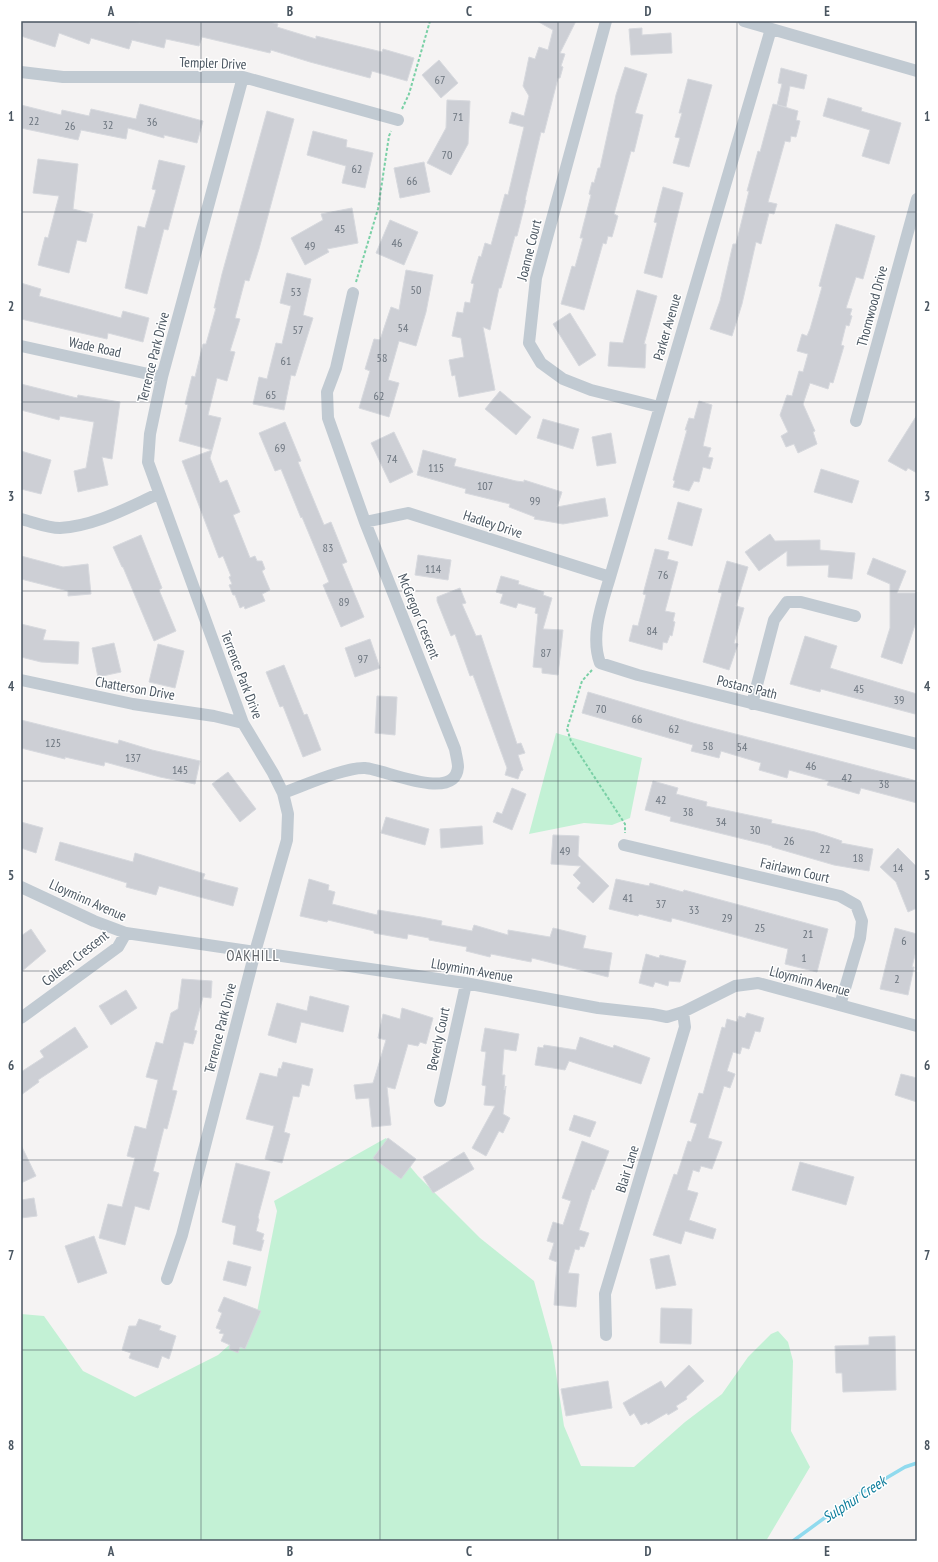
<svg xmlns="http://www.w3.org/2000/svg" width="938" height="1562" font-family="'PT Sans Narrow',sans-serif">
<rect width="100%" height="100%" fill="#f5f3f3"/>
<path fill="#c3f1d5" d="M556,733L642,758L630,818L612,825L584,823L529,834Z
M386,1138L418,1176L480,1238L534,1281L552,1346L564,1426L581,1466L634,1467L685,1422L722,1394L748,1357L771,1334L778,1331L788,1342L793,1361L791,1431L810,1467L766,1541H21V1314L44,1316L83,1371L135,1397L218,1355L255,1322L277,1211L274,1201Z"/>
<g fill="none" stroke-linecap="round" stroke-linejoin="round">
<path stroke="#90daee" stroke-width="3.5" d="M793,1541L849,1500L905,1467L917,1463"/>
</g>
<path fill="#cdcfd5" stroke="#d7d9de" d="M21,21H131L140,23V21H265L278,24L277,27L316,39V36L382,52L383,49L414,58L407,81L372,71L370,78L310,62L271,50L270,53L202,37L199,46L166,39L164,48L132,40L129,49L91,38L89,44L59,33L55,47L21,36Z
M537,21H576L560,53L565,54L561,66L563,67L560,78H558L544,133L541,132L525,200H526L517,236H515L501,288H499L490,330L483,327L495,390L459,397L455,375L452,376L449,360L464,357L461,338L452,336L457,312L463,313L465,302L470,303L474,284L471,283L479,256L481,257L485,243L491,245L505,194L508,195L524,127L509,123L512,112L524,116L529,96L523,86L529,57L535,59L539,47L548,50L553,30Z
M642,28V35L671,33L672,53L631,55L629,29Z
M439,60L458,83L441,98L422,75Z
M625,67L647,74L635,113L643,115L634,152L631,151L614,214L618,216L612,237L608,236L606,244L603,243L584,310L561,304L572,266L575,267L583,238H580L591,195L589,194L592,182L594,183L598,168H600L616,95Z
M781,68L807,75L804,89L790,86L786,107L778,105L798,111L796,120L800,121L796,137L791,136L790,142L785,141L768,202L777,204L774,214L769,213L761,244L756,242L742,304L732,336L710,329L720,301L733,244H736L749,191H747L758,151L760,152L773,104L777,105L782,84L778,83Z
M688,79L712,85L689,167L673,163L680,138L675,137L682,113H679Z
M828,98L862,108L861,111L901,123L889,164L862,156L870,130L823,116Z
M447,100L470,101L468,144L451,175L427,163L446,128Z
M140,104L203,121L197,143L164,135V138L128,128L126,139L81,130L78,140L21,128V105L61,115L62,110L89,116L91,109L136,119Z
M267,111L294,119L259,249L249,281L245,280L235,318L240,319L230,351L235,352L227,381L217,378L208,415L221,418L210,458L220,483L227,480L240,512L233,515L250,558L255,556L257,561H262L265,569L262,571L270,590L262,594L265,601L245,609L244,606L240,608L235,595H233L229,585L232,584L229,577L231,576L223,556L219,558L182,461L212,450L179,441L188,405L185,404L192,376L195,377L203,344H206L216,308H214L222,274Z
M313,131L347,140L346,147L373,153L365,188L342,183L346,166L307,155Z
M38,159L78,164L73,209L93,214L86,242L77,240L69,273L38,265L45,237L48,238L59,196L33,193Z
M159,160L185,166L168,230L164,229L147,294L125,288L138,226L145,228L156,190L152,189Z
M424,162L430,192L400,198L394,168Z
M663,187L683,193L662,278L644,273L657,223L654,222Z
M352,208L358,243L327,249L329,252L305,265L291,238L323,220L321,214Z
M390,220L418,232L404,265L376,253Z
M836,224L875,236L863,279L856,277L846,308L852,309L850,315L852,316L849,326L846,325L841,345L844,346L833,383L830,382L828,389L810,383L803,404L815,431L813,432L817,444L798,453L794,444L786,447L781,436L788,432L780,415L787,395L792,396L799,371L803,372L808,354L797,351L802,334L807,336L810,329L822,287L819,286Z
M406,270L433,275L426,312L416,346L399,341L388,380L399,383L389,417L359,408L370,371L365,369L374,339L380,340L391,307L399,310Z
M287,273L311,279L303,315L313,318L295,376L291,375L284,410L253,404L259,377L267,379L276,343L282,344L291,306L280,303Z
M21,283L41,289L39,296L88,309L121,318L123,311L149,318L143,342L108,333L107,339L21,319Z
M637,290L657,296L644,344H646L645,368L608,366L610,342L623,343Z
M570,313L596,355L579,366L553,324Z
M21,384L77,398L78,395L120,402L112,459L102,457L108,485L78,492L74,471L86,468L94,422L60,416L59,420L21,410Z
M500,391L531,417L516,435L485,409Z
M699,401L712,405L703,446L711,448L708,457L713,458L710,469L703,467L699,482L694,481L689,491L673,487L675,481L673,480L687,430H685L689,418L694,419Z
M917,415V473L908,468L906,471L888,461Z
M543,419L579,429L573,449L537,438Z
M285,422L301,461L298,462L324,525L331,522L347,562L342,564L364,617L341,627L323,585L329,582L302,517L301,518L281,469L275,471L259,433Z
M394,432L413,472L390,483L371,443Z
M611,433L616,463L597,466L592,437Z
M423,450L456,459L454,466L516,481L524,482V480L562,492L557,507L605,498L608,516L563,524L534,519L535,517L509,507L510,504L465,493L466,489L417,475Z
M21,451L51,460L41,494L21,489Z
M821,469L859,481L852,503L814,492Z
M678,502L702,509L692,546L668,539Z
M770,534L775,541L820,540V550L855,553L852,579L828,577L829,565L787,566V551L759,571L745,552Z
M141,535L162,588L159,590L176,631L154,641L123,567H122L113,547Z
M655,549L669,552L667,559L678,562L665,611L675,613L673,621L675,622L672,636L670,635L667,643L663,642L662,650L629,641L633,625L638,626L646,595L643,594Z
M418,555L451,560L448,580L415,575Z
M21,556L63,567L88,564L91,594L68,596V591L21,579Z
M873,558L906,571L897,593H916V622L902,664L881,657L890,628V584L867,574Z
M727,561L748,567L736,606L744,608L734,643L738,644L729,670L703,662L722,593L718,592Z
M501,576L519,581L518,584L544,592L543,595L552,598L543,629L563,630L558,675L542,673V668L533,667L538,614L535,613L536,608L518,603L516,608L500,603L503,594L496,592Z
M460,588L466,603L462,604L476,636L481,635L517,744L521,743L525,753L518,755L523,770L521,771L518,779L505,775L507,768L473,675L470,676L455,634L451,636L437,601V597Z
M21,624L46,630L43,640L79,642L78,664L41,662L21,657Z
M805,636L837,646L830,668L917,694L915,714L821,689L820,692L790,684Z
M370,639L380,668L355,677L345,648Z
M114,643L121,672L98,677L92,648Z
M158,644L184,651L175,688L149,682Z
M284,665L304,715L307,714L321,750L303,757L283,706L280,707L266,672Z
M588,692L693,723L917,781V803L861,788L859,794L827,785L829,781L789,770L787,778L759,770L761,763L721,751L719,758L691,751L693,745L582,713Z
M377,696L397,697L395,735L375,733Z
M21,720L118,744L119,740L152,750L200,761L195,784L160,777L105,762L104,766L65,757V759L21,748Z
M228,772L256,809L240,822L212,784Z
M653,781L678,788L676,794L707,802L706,806L772,820L771,823L815,832L842,841L841,843L873,849L869,871L834,865L772,847V846L670,821L671,817L645,810Z
M512,788L526,794L512,830L493,822L497,812L502,814Z
M386,817L429,829L425,845L381,833Z
M21,822L43,828L36,853L21,848Z
M482,826L483,844L441,848L440,829Z
M553,835L579,836L578,856L609,886L593,903L577,888L581,883L573,875L581,866L551,864Z
M60,842L133,862L135,853L205,874L203,879L238,888L233,906L159,886L156,895L126,887L127,883L55,860Z
M898,848L917,867V908L908,912L896,882L880,867Z
M309,879L329,885L328,890L335,892L332,904L377,915L378,910L421,917L442,921L441,925L472,931L474,925L508,935V930L550,937L553,928L586,936L583,948L612,953L608,977L532,958L531,962L491,954L490,957L466,951L467,947L429,940V938L408,934L407,939L374,933V931L328,920L327,922L300,916Z
M616,879L649,886L650,883L683,892L684,890L828,929L817,972L785,964L788,949L672,918L671,922L639,914L638,916L609,909Z
M895,928L917,934V947L912,967H914L908,995L880,989Z
M31,929L46,951L21,972V936Z
M646,954L659,958L660,955L686,961L680,982L669,981L668,986L655,982L653,987L639,983Z
M182,979L212,981L211,998L203,997L194,1030L197,1031L193,1044L184,1042L172,1090L177,1091L167,1129L164,1128L153,1171L159,1173L149,1210L135,1206L125,1245L99,1238L108,1204L122,1207L135,1158L127,1156L135,1126L146,1129L158,1080L146,1077L156,1042L163,1044L171,1013L178,1009Z
M126,990L137,1008L111,1025L99,1006Z
M310,996L349,1006L343,1032L301,1022L296,1043L268,1035L277,1003L307,1011Z
M402,1008L433,1018L426,1044L420,1042L418,1046L408,1044L395,1089L387,1087L391,1125L372,1127L369,1098L356,1099L354,1085L373,1083L386,1040L378,1038L383,1014L400,1019Z
M747,1013L764,1018L760,1032L755,1031L749,1049L742,1047L740,1054L733,1052L727,1071L735,1074L730,1088L724,1086L708,1138L722,1142L712,1169L701,1166L699,1172L693,1170L687,1190L698,1193L689,1220L716,1229L713,1239L685,1231L681,1244L653,1235L674,1174L677,1175L688,1141L691,1142L697,1124L690,1122L699,1093L703,1094L722,1027L725,1028L727,1019L737,1022L739,1016L745,1018Z
M75,1027L88,1047L38,1080L39,1082L21,1095V1072L44,1057L40,1051Z
M485,1028L519,1034L516,1051L504,1049L502,1075H505L504,1090L506,1086L503,1114L510,1118L503,1133L499,1131L486,1156L472,1148L495,1106L484,1105L486,1086L482,1085L486,1052L481,1051Z
M580,1037L613,1048L614,1045L650,1058L641,1084L569,1061L565,1070L535,1065L538,1047L543,1048L544,1045L576,1050Z
M283,1062L313,1069L309,1086L302,1084L299,1097L293,1096L284,1132L290,1134L282,1163L265,1159L274,1126L246,1119L260,1073L277,1077L279,1068L281,1069Z
M901,1074L917,1078V1102L895,1095Z
M574,1115L596,1122L590,1137L569,1130Z
M388,1138L416,1159L401,1179L373,1158Z
M582,1141L609,1151L594,1190L592,1189L579,1230L589,1233L584,1247L580,1246L579,1250L575,1249L568,1273L579,1274L576,1307L554,1305L557,1262L549,1259L554,1243L547,1241L553,1222L563,1225L571,1201L562,1198Z
M21,1145L36,1176L21,1183Z
M464,1152L474,1169L433,1193L423,1177Z
M800,1162L854,1177L846,1205L792,1190Z
M236,1163L270,1172L258,1217L259,1220L256,1231L264,1234L262,1240H264L261,1251L233,1244L236,1226L222,1222Z
M34,1198L37,1216L21,1218V1200Z
M94,1236L107,1273L78,1283L65,1246Z
M669,1255L676,1285L656,1289L650,1259Z
M228,1261L251,1267L246,1286L223,1280Z
M224,1297L261,1311L245,1349L240,1347L238,1353L229,1349L230,1345L221,1341L224,1334L219,1333L221,1330L216,1328L222,1313L218,1311Z
M661,1308L692,1309L691,1344L660,1343Z
M139,1319L161,1326L159,1330L176,1336L169,1359L162,1356L158,1368L129,1358L131,1353L122,1350L129,1326H136Z
M895,1336L896,1390L843,1392L842,1373H836L835,1346L869,1345V1337Z
M689,1365L704,1381L686,1397L687,1399L676,1406L678,1409L668,1415L667,1413L648,1424L647,1422L641,1425L634,1413L630,1416L623,1403L661,1381L665,1388Z
M608,1381L612,1408L566,1416L561,1389Z"/>
<g fill="none" stroke-linecap="round" stroke-linejoin="round">
<path stroke="#7ad0a6" stroke-width="2" stroke-dasharray="3 2" stroke-linecap="butt" d="M402,109L409,94L430,21
M356,282L378,209L389,136L391,131
M592,670L582,681L567,729L571,741L625,824V833"/>
<path stroke="#c1cad2" stroke-width="12" d="M606,21L536,278L529,343L541,363L563,379L591,390L659,407
M744,21L917,71
M771,29L610,577C602,604 590,635 600,663L638,675L917,744
M21,72L63,77H243L398,120
M21,346L162,377
M856,421L917,199
M21,519C33,522 48,528 60,528C95,526 127,508 158,494
M365,522L408,513L610,577
M21,680L133,704L214,716L243,723
M752,704L774,620L787,602H801L855,616
M283,793C303,786 345,767 365,768C384,769 455,803 458,767C458,762 456,755 455,749L365,522L328,418L327,392L336,368L353,293
M624,845L840,896L856,905L862,921L860,938L840,1005
M21,887L94,921L126,933L465,983L598,1008L652,1014L667,1017L683,1012L735,986L758,983L917,1026
M21,1018L118,947L126,933
M440,1101L466,984
M167,1279L182,1235L255,952L287,840L288,814L283,793L273,773L243,723L148,462L150,434L162,377L243,77
M606,1335L605,1294L685,1027L683,1012"/>
</g>
<path fill="none" stroke="#4a5661" stroke-width="1" stroke-opacity="0.55" d="M201,21V1541M380,21V1541M558,21V1541M737,21V1541M21,212H917M21,402H917M21,591H917M21,781H917M21,971H917M21,1160H917M21,1350H917"/>
<g text-anchor="middle" dominant-baseline="central" stroke-width="3" stroke-linejoin="round" paint-order="stroke">
<g font-size="12" fill="#6b747e">
<text x="440" y="79">67</text>
<text x="458" y="116">71</text>
<text x="34" y="120">22</text>
<text x="152" y="121">36</text>
<text x="108" y="124">32</text>
<text x="70" y="125">26</text>
<text x="447" y="154">70</text>
<text x="357" y="168">62</text>
<text x="412" y="180">66</text>
<text x="340" y="228">45</text>
<text x="397" y="242">46</text>
<text x="310" y="245">49</text>
<text x="416" y="289">50</text>
<text x="296" y="291">53</text>
<text x="403" y="327">54</text>
<text x="298" y="329">57</text>
<text x="382" y="357">58</text>
<text x="286" y="360">61</text>
<text x="271" y="394">65</text>
<text x="379" y="395">62</text>
<text x="280" y="447">69</text>
<text x="392" y="458">74</text>
<text x="436" y="467">115</text>
<text x="485" y="485">107</text>
<text x="535" y="500">99</text>
<text x="328" y="547">83</text>
<text x="433" y="568">114</text>
<text x="663" y="574">76</text>
<text x="344" y="601">89</text>
<text x="652" y="630">84</text>
<text x="546" y="652">87</text>
<text x="363" y="658">97</text>
<text x="859" y="688">45</text>
<text x="899" y="699">39</text>
<text x="601" y="708">70</text>
<text x="637" y="718">66</text>
<text x="674" y="728">62</text>
<text x="53" y="742">125</text>
<text x="708" y="745">58</text>
<text x="742" y="746">54</text>
<text x="133" y="757">137</text>
<text x="811" y="765">46</text>
<text x="180" y="769">145</text>
<text x="847" y="777">42</text>
<text x="884" y="783">38</text>
<text x="661" y="799">42</text>
<text x="688" y="811">38</text>
<text x="721" y="821">34</text>
<text x="755" y="829">30</text>
<text x="789" y="840">26</text>
<text x="825" y="848">22</text>
<text x="565" y="850">49</text>
<text x="858" y="857">18</text>
<text x="898" y="867">14</text>
<text x="628" y="897">41</text>
<text x="661" y="903">37</text>
<text x="694" y="909">33</text>
<text x="727" y="917">29</text>
<text x="760" y="927">25</text>
<text x="808" y="933">21</text>
<text x="904" y="940">6</text>
<text x="804" y="957">1</text>
<text x="897" y="978">2</text>
</g>
<g font-size="14" fill="#4a5661" stroke="#fff">
<text transform="translate(213 63) rotate(2)">Templer Drive</text>
<text transform="translate(529 250) rotate(-76)">Joanne Court</text>
<text transform="translate(872 306) rotate(-75)">Thornwood Drive</text>
<text transform="translate(667 327) rotate(-74)">Parker Avenue</text>
<text transform="translate(95 347) rotate(12)">Wade Road</text>
<text transform="translate(153 357) rotate(-76)">Terrence Park Drive</text>
<text transform="translate(493 524) rotate(18)">Hadley Drive</text>
<text transform="translate(419 616) rotate(68)">McGregor Crescent</text>
<text transform="translate(242 675) rotate(69)">Terrence Park Drive</text>
<text transform="translate(747 687) rotate(14)">Postans Path</text>
<text transform="translate(135 688) rotate(10)">Chatterson Drive</text>
<text transform="translate(795 870) rotate(13)">Fairlawn Court</text>
<text transform="translate(88 900) rotate(24)">Lloyminn Avenue</text>
<text transform="translate(75 958) rotate(-38)">Colleen Crescent</text>
<text transform="translate(472 970) rotate(10)">Lloyminn Avenue</text>
<text transform="translate(810 981) rotate(15)">Lloyminn Avenue</text>
<text transform="translate(220 1028) rotate(-76)">Terrence Park Drive</text>
<text transform="translate(438 1039) rotate(-78)">Beverly Court</text>
<text transform="translate(627 1169) rotate(-73)">Blair Lane</text>
</g>
<g font-size="15" letter-spacing="1" fill="#5f6368" stroke="#fff">
<text x="253" y="955">OAKHILL</text>
</g>
<g font-size="15" font-style="italic" fill="#0c7c9b" stroke="#fff">
<text transform="translate(854 1499) rotate(-33)">Sulphur Creek</text>
</g>
</g>
<rect width="938" height="1562" fill="none" stroke="#ffffff" stroke-width="44"/>
<rect x="22" y="22" width="894" height="1518" fill="none" stroke="#4a5661" stroke-width="1.5"/>
<g font-size="13" text-anchor="middle" font-weight="bold" fill="#4a5661">
<text x="111" y="16">A</text>
<text x="290" y="16">B</text>
<text x="469" y="16">C</text>
<text x="648" y="16">D</text>
<text x="827" y="16">E</text>
<text x="11" y="121">1</text>
<text x="927" y="121">1</text>
<text x="11" y="311">2</text>
<text x="927" y="311">2</text>
<text x="11" y="501">3</text>
<text x="927" y="501">3</text>
<text x="11" y="691">4</text>
<text x="927" y="691">4</text>
<text x="11" y="880">5</text>
<text x="927" y="880">5</text>
<text x="11" y="1070">6</text>
<text x="927" y="1070">6</text>
<text x="11" y="1260">7</text>
<text x="927" y="1260">7</text>
<text x="11" y="1450">8</text>
<text x="927" y="1450">8</text>
<text x="111" y="1556">A</text>
<text x="290" y="1556">B</text>
<text x="469" y="1556">C</text>
<text x="648" y="1556">D</text>
<text x="827" y="1556">E</text>
</g>
</svg>
